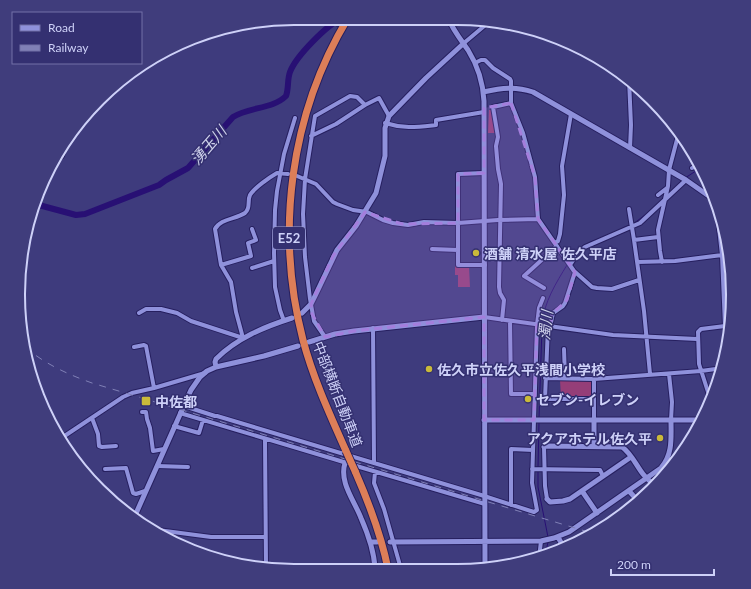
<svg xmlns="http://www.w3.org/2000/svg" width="751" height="589" font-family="Lato,'Noto Sans JP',sans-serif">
<rect width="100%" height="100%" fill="#3e3b7d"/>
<path fill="#953e78" d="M489,110H492L496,133H488Z
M455,266H469L470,287H458V275H455Z
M560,380H590L592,382V395L590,397H561Z"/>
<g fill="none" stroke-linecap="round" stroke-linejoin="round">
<path stroke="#281074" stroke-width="1" d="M685,178L699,169H702
M675,188L682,180
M633,224L649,212
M623,228L630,225
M590,242L604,237
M569,262L577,250L581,248
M542,324C544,302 556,283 567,265
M539,418L542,327
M538,468L539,423
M538,471V487L548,537
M545,556L548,542"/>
<path stroke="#281074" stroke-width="6" d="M35,204L76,215L85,214L159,185L166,180L188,168L233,117C249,107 273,109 286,96C289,88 287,80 290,72C296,56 327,25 342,18"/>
<g stroke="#261f5f" stroke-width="6">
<path id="minor" d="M334,18V21L338,24
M464,43L489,22
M475,63L481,60H485L493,68L510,79L511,81V103L493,107L498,137L496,146L498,169L501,184L499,287L500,293L504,300L502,320
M629,79L631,125L630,148
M511,103L523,133L535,177L538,219L574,271L592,287L597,288L612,289L639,280
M385,123C404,129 417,127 436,125V120L484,112
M311,136L336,124L365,105L379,98L389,116
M62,156L66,142
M692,168L700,165
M484,173L458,174V265H485
M297,176L316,184L333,202L337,204L353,210L367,212L383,220L393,223L408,225L424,222L458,223L498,220L538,219
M658,195L667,188
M716,201L722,255L725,326L729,335
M629,209L634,240
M555,243L558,241L560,234L564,195L562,166L571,114
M432,249L458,250
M637,262L675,261L722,255
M662,262L660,251L658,230L668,186L669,170L679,132
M221,265L251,256L248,243L256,240L252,229
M570,265L578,253L585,247L640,223L686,180
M252,268L274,261
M724,282H731
M544,288L524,276L557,246
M139,313L146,309H161L177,313L191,321L243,338
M484,317L613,335L697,339
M284,321L280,310L275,287L274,253L275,210L277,191L284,154L295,118
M510,321L511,394H534
M548,326L545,399H594
M550,327L553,313L563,306L565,303L575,272
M373,328L374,463
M325,337L314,321L310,299L305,257L303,214L305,179L315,116L350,96L357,97L365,105
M243,338L236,312L231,282L221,265L215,229C220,219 236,219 245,213C251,208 247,201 250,195C254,188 270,177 277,173L288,174
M134,347L144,345L146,346L154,388
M564,349L565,378
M650,374L644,311L634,240L658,237
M669,374L672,402L671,420
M545,378L594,379L701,371L723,368
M594,379V420
M710,402L709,395L699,364L698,332L701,329L725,326
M184,406L215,416H217L481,495L534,512L537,510L532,483L537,325L539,308L543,298
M142,412H146L147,419L150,428L153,451L164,449
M180,413L347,463
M92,418L98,434L99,446L102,447L116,446
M174,426L199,433L203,420
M60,439L123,397L132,393L154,388L205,373
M265,439L266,566
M544,447L545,486L547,499
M353,465L485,504
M157,466L188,467
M105,469L126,468L133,493L136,494L145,491
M532,469L600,470L603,476
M375,472L374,483L384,509L401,569
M511,505V449L533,450
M150,529L211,537H265
M539,558L541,541"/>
</g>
<g stroke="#261f5f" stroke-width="7">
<path id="tertiary" d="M448,18C453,30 461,40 468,50C478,66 483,83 484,101L485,568
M483,92C502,88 515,86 533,92L686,180L716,201
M302,313L311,304L315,296L337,250L356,226L376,193L385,156V128L389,116L426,78L464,43
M309,342L335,334L354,331L484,317
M216,367L215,362L216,359C237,338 264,327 292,318
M484,420H703
M594,446V420
M544,447L547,446L622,447C631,453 636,465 643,474C646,478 651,481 654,486
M668,459L675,464
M345,463C339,482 354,500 361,518C368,534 374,551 375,568
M582,491L597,513
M629,491L639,502
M547,499L550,502L563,501L570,499L631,457
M134,518L182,410L191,390L200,377L207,371L216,367L264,356L298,346
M558,537L564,548
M370,542H377
M390,542L541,541L554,538L569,532L661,468C673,454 671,438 671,420"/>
</g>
<g stroke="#261f5f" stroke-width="9">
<path id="motorway" d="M346,451C330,415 313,378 303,340C275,232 290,114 348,18
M355,471C369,503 381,534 388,569"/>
</g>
<use href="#minor" stroke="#8f91db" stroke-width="4"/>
<use href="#tertiary" stroke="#8f91db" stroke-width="5"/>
<use href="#motorway" stroke="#dd7e58" stroke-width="7"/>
<path stroke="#8080b6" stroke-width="1" stroke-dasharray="7 7" stroke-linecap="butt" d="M25,347C45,364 67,374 92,383L595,534"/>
<g stroke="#261f5f" stroke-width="9" stroke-linecap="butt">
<path id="motorway-bridge" d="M346,451L355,471"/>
</g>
<use href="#motorway-bridge" stroke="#dd7e58" stroke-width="7"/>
</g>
<path fill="#a47edc" fill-opacity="0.2" stroke="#a47edc" stroke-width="3" stroke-dasharray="8 5" stroke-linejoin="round" d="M511,103L535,177L538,219L575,272L567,300L552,314L550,327L537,325L534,420H484V317L354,331L325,337L312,314L311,304L333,256L365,212L402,224L458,223V174L484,173V108Z"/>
<g fill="#caba3a" stroke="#343071" stroke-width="1.5">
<circle cx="476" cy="253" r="4"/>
<circle cx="429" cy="369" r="4"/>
<circle cx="528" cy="399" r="4"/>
<rect x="141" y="396" width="10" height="10" rx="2"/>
<circle cx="660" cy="438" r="4"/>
</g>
<g text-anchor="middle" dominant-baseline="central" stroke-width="3" stroke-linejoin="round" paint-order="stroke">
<rect fill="#343071" stroke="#a0a1d0" stroke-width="1" x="273" y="227" width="32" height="22" rx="3"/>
<g font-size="13" font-weight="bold" fill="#ced1f8">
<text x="289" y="238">E52</text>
</g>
<g font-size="14" font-weight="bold" fill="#ced1f8" stroke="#343071" text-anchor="start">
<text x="484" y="253">酒舗 清水屋 佐久平店</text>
<text x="437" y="369">佐久市立佐久平浅間小学校</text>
<text x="536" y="399">セブン-イレブン</text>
<text x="155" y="401">中佐都</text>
<text x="652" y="438" text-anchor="end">アクアホテル佐久平</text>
</g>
<g font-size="14" fill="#ced1f8" stroke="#343071">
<text transform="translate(338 394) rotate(69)">中部横断自動車道</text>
</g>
<g font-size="15" font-style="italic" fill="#cfd1eb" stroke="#343071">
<text transform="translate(208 145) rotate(-49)">湧玉川</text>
<text transform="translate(545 325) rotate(-84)">濁川</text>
</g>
</g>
<path d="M0 0H751V589H0ZM294 25H457A269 269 0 0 1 726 294V295A269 269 0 0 1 457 564H294A269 269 0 0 1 25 295V294A269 269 0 0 1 294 25Z" fill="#403d7c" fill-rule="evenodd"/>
<path fill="none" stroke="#ced1f8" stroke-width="2" d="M294 25H457A269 269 0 0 1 726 294V295A269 269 0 0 1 457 564H294A269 269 0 0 1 25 295V294A269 269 0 0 1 294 25Z"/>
<rect x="12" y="12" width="130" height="52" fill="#343071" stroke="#7270a7"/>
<rect x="20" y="25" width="20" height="6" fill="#8f91db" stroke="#7270a7"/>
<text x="48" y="32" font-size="12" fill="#ced1f8">Road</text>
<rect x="20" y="45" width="20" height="6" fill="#8080b6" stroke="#7270a7"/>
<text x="48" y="52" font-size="12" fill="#ced1f8">Railway</text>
<path d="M611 569v6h103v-6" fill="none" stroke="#ced1f8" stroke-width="2"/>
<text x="617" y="569" font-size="12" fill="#ced1f8" stroke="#343071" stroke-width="3" paint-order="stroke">200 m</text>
</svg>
